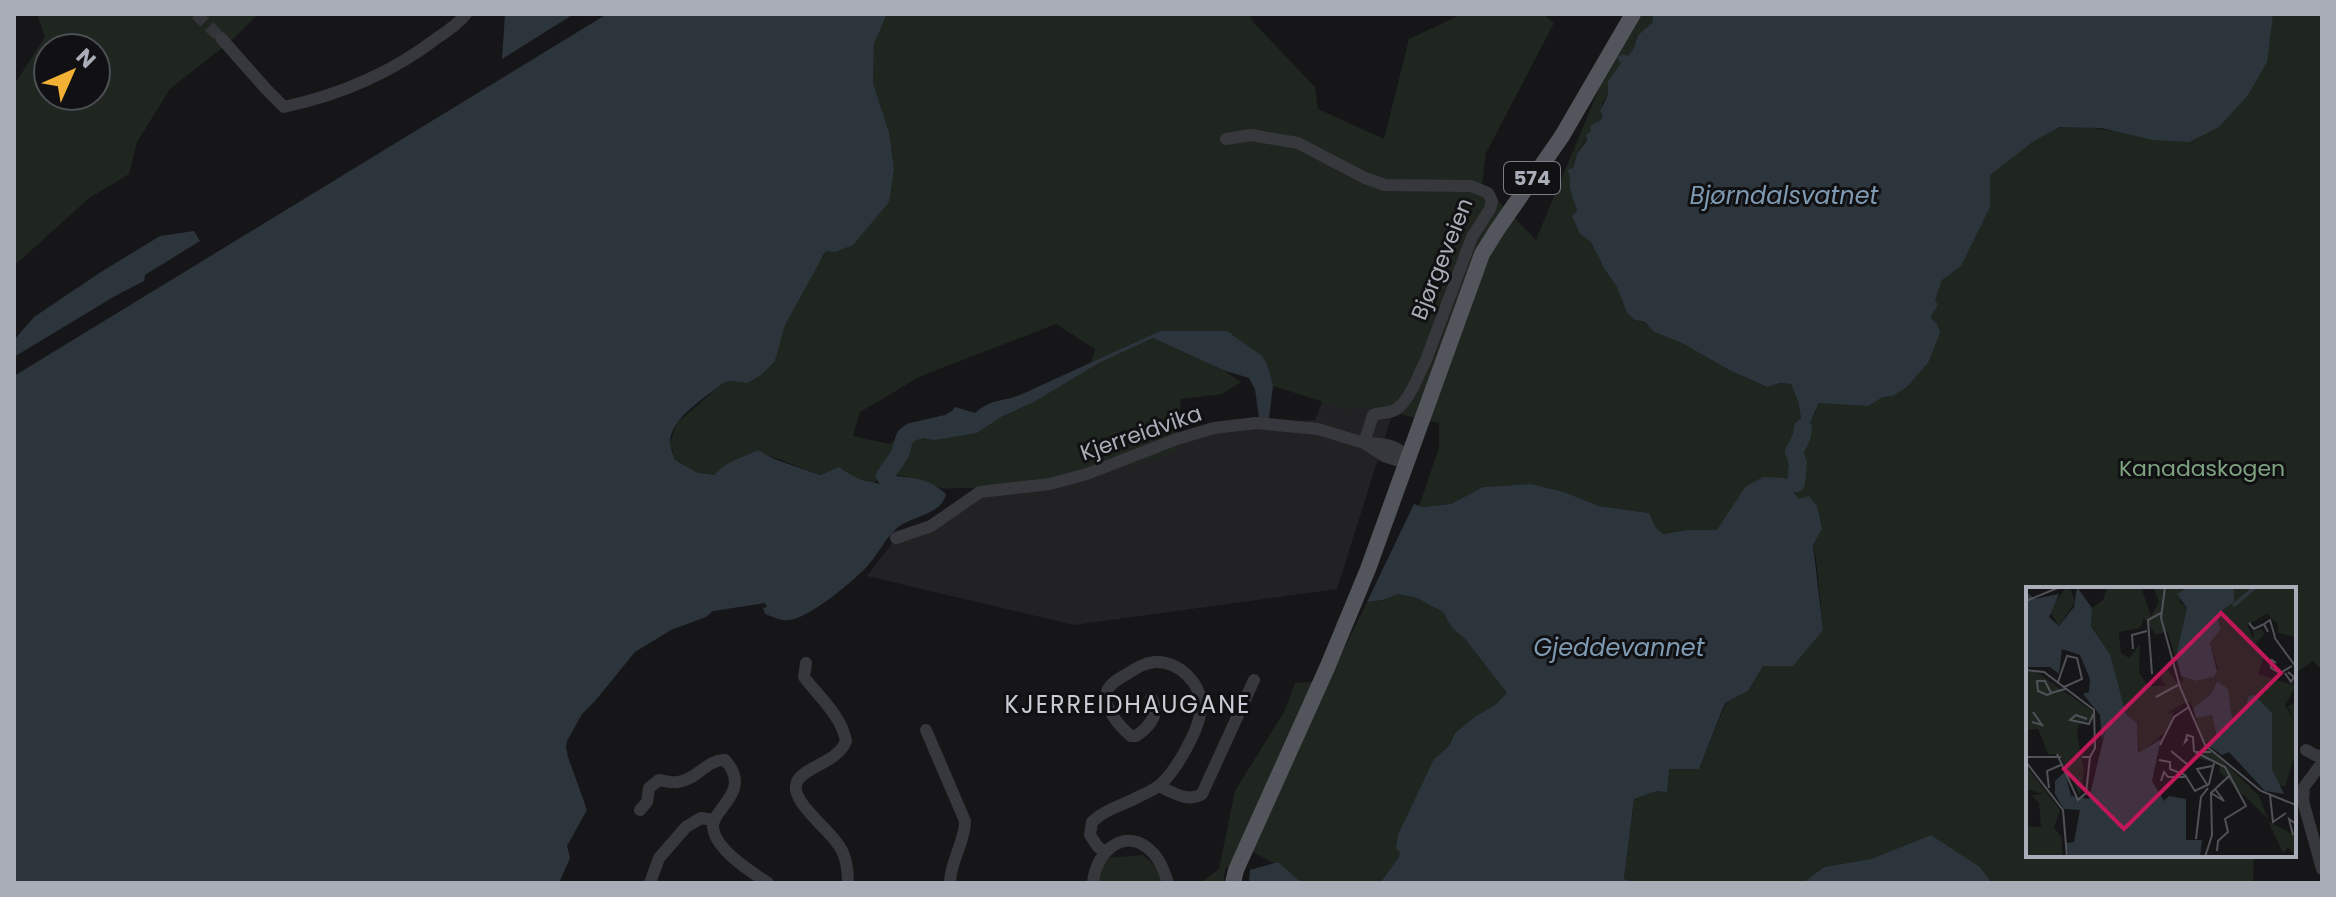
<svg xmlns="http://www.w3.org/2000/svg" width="2336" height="897" font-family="Poppins,sans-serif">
<rect width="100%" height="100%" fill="#161618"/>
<path fill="#222225" d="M1391,221L1428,337L1389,424L1337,589L1074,625L867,576L896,538L931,526L968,497L1256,423L1315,420Z"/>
<path fill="#1e261f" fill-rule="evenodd" d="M37,14H258L231,41L170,89L137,142L129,174L88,199L14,266V85L45,37ZM48,48H96V96H48Z
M887,14H1250L1253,22L1315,87L1318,109L1384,139L1409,39L1462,14H1543L1554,23L1486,153L1482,184L1536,240L1607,69L1638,14H1661L1653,16V22L1638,35L1633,50L1608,81V95L1602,103L1601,121L1591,131L1577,154L1570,176V189L1577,211L1580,234L1591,242L1605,270L1617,287L1627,312L1635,320L1644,322L1655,332L1682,343L1729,370L1766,387L1780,383L1791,384L1798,401L1803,424L1815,414L1819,402L1866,406L1883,397L1893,396L1907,387L1925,366L1937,336L1929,317L1941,275L1981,224L1990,207L1988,184L1990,175C2006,162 2044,129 2064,127C2083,125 2102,130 2121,132L2271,25L2273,14H2322V670L2313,661L2294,674V589H2028V855H2254L2253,883H1992L1980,867L1931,835L1871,859L1824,867L1803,883H1634L1624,880L1634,799L1657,791L1669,769H1699L1726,703L1748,691L1763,666L1823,630C1819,592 1817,518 1792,490L1745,487L1718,530H1687L1662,534L1655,528L1649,513L1599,506L1564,492L1531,484L1483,487L1451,504L1423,507L1419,506L1439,448V423L1372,408L1346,409L1273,386L1267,364L1160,331L1091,363L1095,349L1056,324L921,376L860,412L853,436L889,444L925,419L936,421L925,428L928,439L935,440L977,433L1003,416L1034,402L1099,363L1153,338L1223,370L1241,382L1222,394L1181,399L1176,452C1106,474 1036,489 962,488C955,488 945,490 937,487C913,480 899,467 873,483L851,476L839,468L820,475L770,456L715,475L698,473L675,460L670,443L677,423L722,384L729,381L747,383L776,359C784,291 852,221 894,169L889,132L873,83L874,44Z
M1398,594L1417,598L1443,612L1452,628L1465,639L1507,693L1495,705L1476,716L1455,733L1449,746L1434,759L1399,857L1380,883H1302L1278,862L1274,863L1243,847L1225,870L1223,883H1200L1219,869L1235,791L1284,712L1295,683L1329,680L1367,602L1383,600Z
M1143,855L1174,883H1097L1093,859Z"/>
<path fill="#2c353c" d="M505,14H574L502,59Z
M607,14H887L874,44L873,83L889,132L894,169L889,202L853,245L835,252L827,251L824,254L785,325L775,361L761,375L747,383L729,381L722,384C705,398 672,417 670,441C670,447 673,454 675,460L698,473L715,475C724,462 744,457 758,450L774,459L820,475L839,467C853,478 866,482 883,484L885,476C907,476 930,478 946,494C942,515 911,516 897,528C886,538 879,552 870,563C857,579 808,619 789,620C780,621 773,617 765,614L763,608L767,607L765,603L713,611L706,617L671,630L635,652L595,701L582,714L567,741L566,747L568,757L587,810L567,846L570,858L559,883H14V376Z
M1661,14H2273L2267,62L2248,95L2219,127L2189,142L2153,140L2101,128L2060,127L2034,141L1990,175V207L1961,266L1942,280L1935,300L1938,305L1930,317L1937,324L1940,333L1928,363L1907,387L1893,396L1883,397L1868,406L1819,403L1808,427L1803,428L1798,401L1791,384L1780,383L1767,387L1729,370L1682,343L1654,332L1645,322L1635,320L1627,313L1617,287L1605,270L1591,242L1580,234L1572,216L1577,211L1570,189V176L1567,170L1573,168L1577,154L1587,140L1586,135L1591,131L1590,126L1601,120L1602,114L1600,111L1608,95V81L1621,63L1617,57L1623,54L1628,56L1633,50L1638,35L1653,22V16Z
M194,231L200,241L145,275L144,281L115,296L14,357V340L34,317L101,272L160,236Z
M1160,331H1227L1262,356L1267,364L1273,386L1269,418H1259L1255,389L1249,378L1223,370L1153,338L1099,363L1034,402L1003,416L977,433L935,440L927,439L925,435V427L952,411L955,407L975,413C990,399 1002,402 1020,395Z
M1763,477L1784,478L1796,483L1792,490L1799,499L1809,496L1817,506L1822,529L1813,545L1823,630L1793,666H1763L1748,691L1725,703L1699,769H1669L1667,792L1657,791L1634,799L1624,879L1634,883H1380L1399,857L1400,852L1396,848L1398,835L1434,759L1449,746L1455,733L1476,716L1495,705L1507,693L1465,639L1452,628L1443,612L1417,598L1398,594L1383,600L1367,602L1414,504L1423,507L1451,504L1483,487L1531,484L1564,492L1599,506L1649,513L1655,527L1663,534L1687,530H1717L1745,487Z
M1931,835L1980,867L1992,883H1803L1824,867L1871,859Z
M1278,862L1302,883H1249L1250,870Z"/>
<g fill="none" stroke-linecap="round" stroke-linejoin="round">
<path stroke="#2c353c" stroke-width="18" d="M885,476L900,454L905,437L911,432L946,424
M1796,483L1798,463L1794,452L1802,436L1803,428"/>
<path stroke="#333438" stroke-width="12" stroke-dasharray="12 6" stroke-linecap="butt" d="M196,14L221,38"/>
<path stroke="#37383d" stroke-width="12" d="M221,38L266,89L284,107C339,95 393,72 437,38C448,31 458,24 466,14
M1226,139L1251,135L1298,143L1365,178L1385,185L1471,186L1488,193L1492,201L1490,209L1472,237L1426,360C1418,375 1409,404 1393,411C1387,413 1379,413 1373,415L1364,443
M896,538L931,526L980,492L1050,484L1087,474L1177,439L1214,428L1256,423L1318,429L1364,443L1384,456L1396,460L1407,457C1395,443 1381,444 1364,443
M806,663L804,677C819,697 841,715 846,741C834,773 767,766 810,813C833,840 848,844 848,883
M926,730L965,821C965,843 950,861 950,883
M2306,750L2315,755L2322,756
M2322,763L2304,787L2303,801L2322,869
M1158,786C1173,792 1188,803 1202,794L1254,680
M640,810L647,802L649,788L659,780C665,781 672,783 678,782C697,780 707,759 725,760C753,791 713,808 713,826C714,849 750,871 768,883
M1104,851L1098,847L1090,835L1092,822C1105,809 1124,805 1140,796C1147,793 1155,789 1161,784C1177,769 1199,730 1201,709C1203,684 1179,661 1155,662C1144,663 1136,668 1127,674C1120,678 1112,682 1108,689C1100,705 1120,727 1131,736H1136C1149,727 1161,714 1151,698
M650,883L659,858L686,827L701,818L714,820
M1093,883C1096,850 1127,824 1154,854C1161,862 1165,873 1168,883"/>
<path stroke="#53555c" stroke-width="16" d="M1233,883L1236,870L1327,668L1368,569L1482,254L1497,230L1562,136L1633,14"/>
</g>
<g text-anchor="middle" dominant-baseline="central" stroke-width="6" stroke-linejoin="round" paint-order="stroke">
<rect fill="#111113" stroke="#7b7e86" stroke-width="2" x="1504" y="162" width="56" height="32" rx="6"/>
<g font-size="20" font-weight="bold" fill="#a8adb8">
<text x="1532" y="178">574</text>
</g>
<g font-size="22" fill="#a8adb8" stroke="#111113">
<text transform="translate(1442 259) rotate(-68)">Bjørgeveien</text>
<text transform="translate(1141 433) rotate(-19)">Kjerreidvika</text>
</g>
<g font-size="22" fill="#7fa381" stroke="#111113">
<text x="2202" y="468">Kanadaskogen</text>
</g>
<g font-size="24" font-style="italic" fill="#7f9bb3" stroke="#111113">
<text x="1784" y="195">Bjørndalsvatnet</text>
<text x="1619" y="647">Gjeddevannet</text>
</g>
<g font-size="24" letter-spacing="2" fill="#c9ccd4" stroke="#111113">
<text x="1128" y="704">KJERREIDHAUGANE</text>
</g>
</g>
<g transform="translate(2026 587)">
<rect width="270" height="270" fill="#161618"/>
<path d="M81,0H115L125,29L133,15L127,0H163L153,14L161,21L150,69L155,89L169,94L187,90L192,82L184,56L195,42L190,28L208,15L207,0H270V50L252,46V37L241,27L221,38L228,53L227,44L235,42L239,47L230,56L243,72H237L232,87L270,99L259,118L268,132L262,119L270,115V165L259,200L250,196L246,182V126L229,108L217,127L206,132L190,95L185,107L167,121L163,114L139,127L147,125L142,143L113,167L111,136L100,127L84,67L65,38L66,21L77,13ZM118,31L130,48L141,44L157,95H150L139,79L135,91L140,99H122L113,85L114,57L103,71L95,66L93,45L114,41ZM39,2L45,3L49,15L33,39L23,24ZM9,84L66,124L68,132L53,137L51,146L58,185L54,209L34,168L22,167L12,142L0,143V85ZM176,127L186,128L191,152L178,156L233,209L242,232L193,184L194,177L172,171L178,159L170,131ZM0,179L34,223L28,241L35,249L37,270H0V239L15,240L13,216L5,208L17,207L0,202ZM242,234L270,249V270L262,260L257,266Z" fill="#1e261f" fill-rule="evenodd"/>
<path d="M51,0L66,21L65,39L84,67L100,127L111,136L112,166L135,152L126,194L138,214L143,209L160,212V253H176L174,270H43L40,256L48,255L54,223L38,222L29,207V194L39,185L45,209L63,212L80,141L76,153L74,128L57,107L63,105L64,92L54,68L36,62L33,87L24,80H0V4L8,12L33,7L23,30L33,39L48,20ZM163,0H207L208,5V15L190,28L195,42L184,56L191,84L188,90L169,94L155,89L150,69L161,21L151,7ZM191,94L202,102L206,132L217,127L223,109L229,108L246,126V182L258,207L239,204L203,165L196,168L180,157L191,151L186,128L170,131L167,121L185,107Z" fill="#2c353c"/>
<path fill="none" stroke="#2c353c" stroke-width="4" d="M207,19L229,0"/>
<path fill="none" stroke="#505258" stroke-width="2" d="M139,0L135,31L154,100L179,158L235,204L270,218M0,14L34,0M223,36L228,42L238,37L242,45M238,37L244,33L249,50M248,50L270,80M107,62L106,48L121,44M250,76L246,73L245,81L254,86L266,79M0,83L18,85L68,123L69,161L64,170H56M259,86L265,95L268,90L262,85M126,87L122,33L135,26M32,95L41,69L51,71L56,92L38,100M26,106L21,108L12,104L11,94H19L25,106L39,102M130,110L152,98M61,132L50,128L44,133L63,137L68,126M6,135L16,138L7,125M162,152L159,155L161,148L167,150L168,165M134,158L148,130L163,120M145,164L162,178L172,169M185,165H169L199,180L220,219L199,232L202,245L192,254L191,264M31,167L52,213L60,206L64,170M0,170H35M133,173L144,175V182L159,188L169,204L183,197L188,176M0,175L37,223L41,270M135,194L138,185L142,190H159M182,199L171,182L186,179M23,201L21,184L37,177M185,206L198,214L189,202M244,208L247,235L260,226M267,248L263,232L270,237M170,252L175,210L182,201M179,270L186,248L185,206L204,188"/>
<path fill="#c2185b" fill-opacity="0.15" stroke="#c2185b" stroke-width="4" d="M195,26L255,86L98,242L38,182Z"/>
<rect width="270" height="270" fill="none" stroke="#a8adb8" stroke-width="4"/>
</g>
<rect width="2336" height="897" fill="none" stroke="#a8adb8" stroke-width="32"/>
<g transform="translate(72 72) rotate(45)"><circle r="38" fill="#111113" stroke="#4d4f55" stroke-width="2"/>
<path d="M0-6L14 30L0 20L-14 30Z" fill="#f2b134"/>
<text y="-12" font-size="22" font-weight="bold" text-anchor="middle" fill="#a8adb8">N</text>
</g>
</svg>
